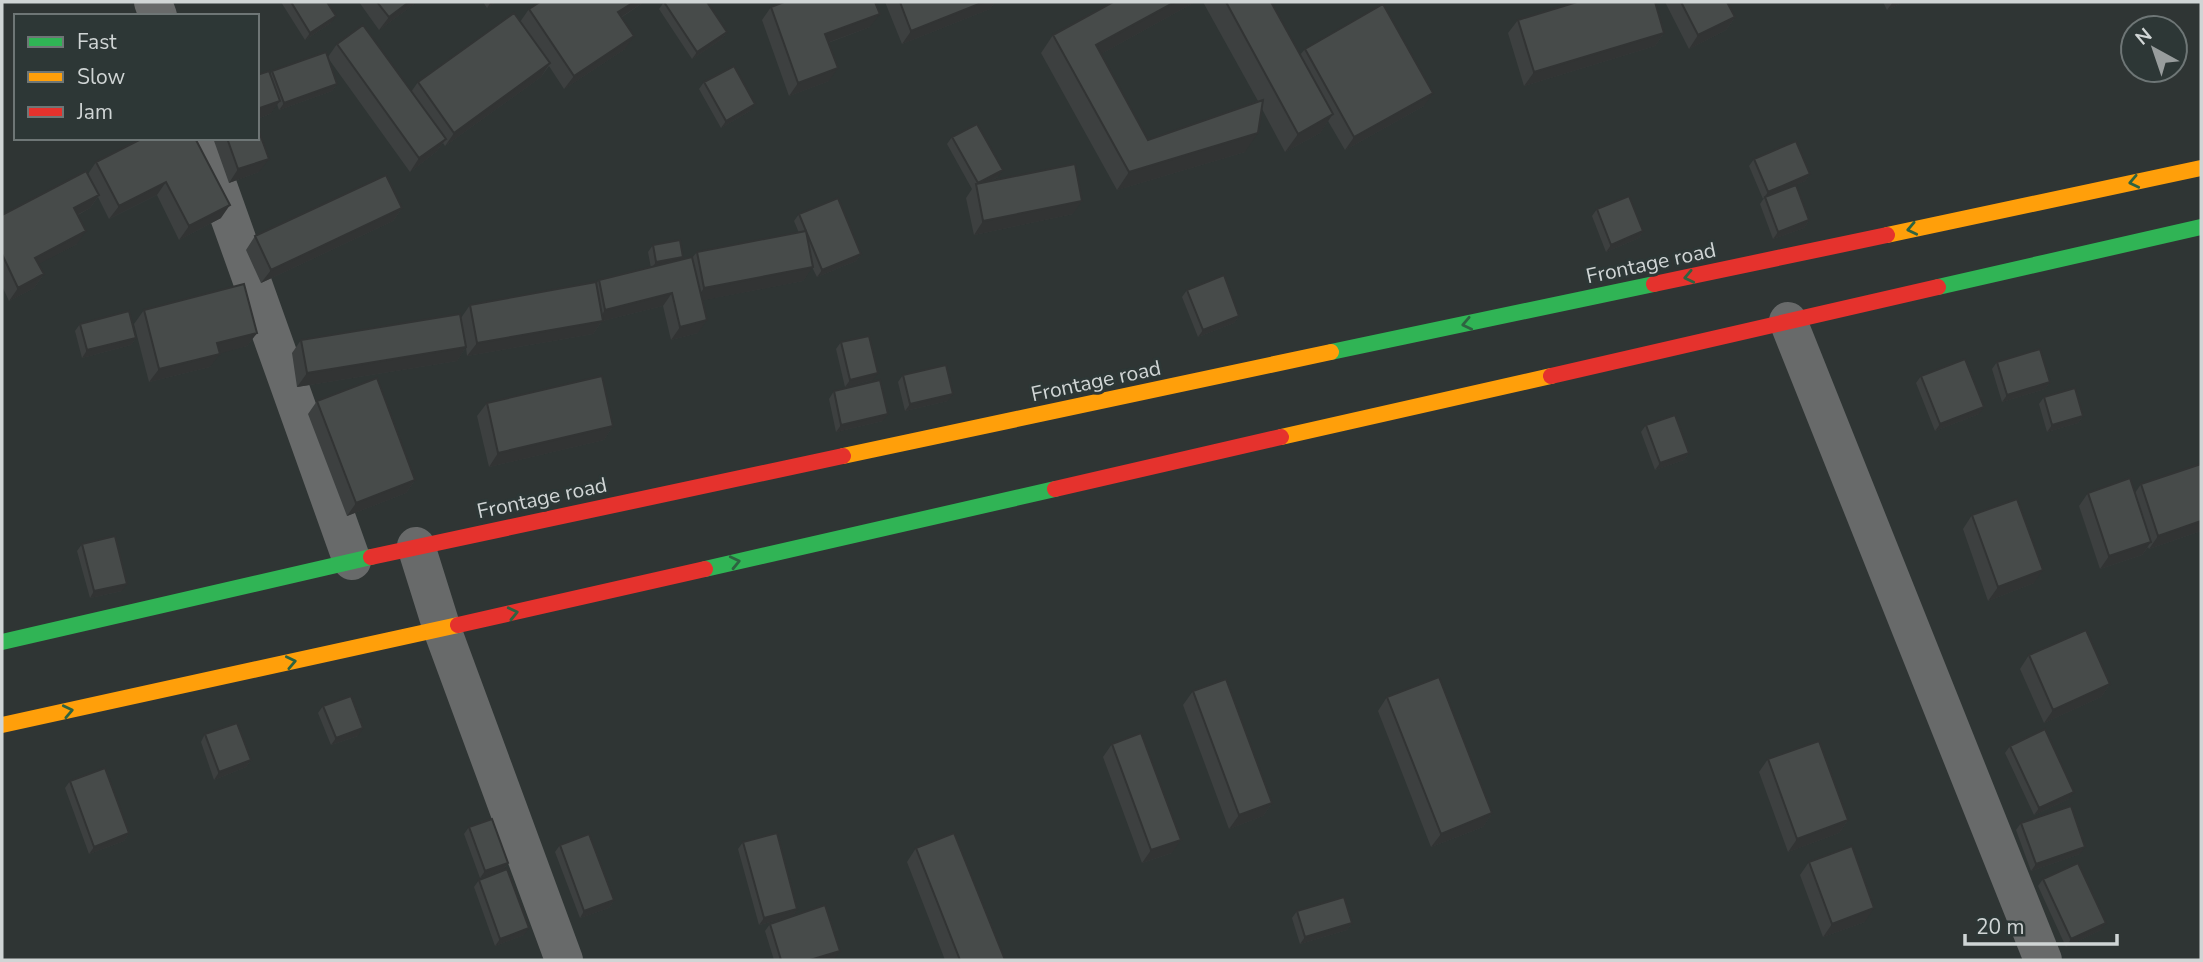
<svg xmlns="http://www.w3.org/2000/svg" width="2203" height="962" font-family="'Nunito Sans',sans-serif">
<rect width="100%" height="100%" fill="#2f3534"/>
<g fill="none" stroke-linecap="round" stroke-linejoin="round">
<path stroke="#686a6a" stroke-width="38" d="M153,2L158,16
M201,138L352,561
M1788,321L2043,960
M416,546L442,629L564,960"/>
<path stroke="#30b455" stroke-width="16" d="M1938,287L2201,227
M1331,352L1654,284
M705,569L1055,489
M2,642L371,557"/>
<path stroke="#ff9f0a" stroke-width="16" d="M1887,235L2201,168
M1281,437L1551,376
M843,456L1331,352
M2,725L458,625"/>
<path stroke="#e5322d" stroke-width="16" d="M1654,284L1887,235
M1551,376L1938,287
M1055,489L1281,437
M371,557L843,456
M458,625L705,569"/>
</g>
<path fill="#3d4040" d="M281,2H327L331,23L305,40Z
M359,2H417L379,30Z
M483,2H496L487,8Z
M540,2H644L622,17L625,49L564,89L549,66L541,77L445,146L443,143L436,152L410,172L328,58L337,84L332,91L279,110L277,104L270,114L257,119V75L270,74L272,71L328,57L337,44L411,92L418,82L520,22L529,9Z
M664,2L727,32L722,39L692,59L659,9Z
M885,2H995L990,9L902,44Z
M1195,2L1101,54L1148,140L1258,101L1203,2H1271L1300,55L1305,49L1424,106L1345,150L1328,121L1320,133L1285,152L1262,109L1245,152L1117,190L1041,53L1053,35Z
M1665,2H1727L1735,17L1726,30L1689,49Z
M1883,2H1904L1887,10Z
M771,7L870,27L828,43L829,81L789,96L762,20Z
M1518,20L1664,33L1655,46L1524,86L1508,33Z
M704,82L750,111L721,128L699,89Z
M952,137L998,177L989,182L1073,214L974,235L966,198L972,189L947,144Z
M143,138L221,218L179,240L157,195L109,219L98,197L90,208L78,215L77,244L38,264L44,274L34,288L9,301L2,286V215L88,174L96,162Z
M213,138H257L259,172L229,183Z
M1754,159L1810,174L1805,181L1778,192L1809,220L1804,228L1773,239L1760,204L1764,198L1763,199L1749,166Z
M402,208L393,221L261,283L246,250L255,236Z
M1597,209L1643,231L1639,238L1606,252L1592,216Z
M799,214L861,254L856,261L817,277L812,267L803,281L703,300L698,333L671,340L663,306L602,321L593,334L467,356L466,347L457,361L297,387L292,353L301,340L461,318L470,305L596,284L599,280L651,268L648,252L653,245L683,257L680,260L692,258L697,252L799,233L794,221Z
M1187,290L1239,316L1234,323L1198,337L1182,297Z
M144,310L257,333L247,346L219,353L210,367L149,382L134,324Z
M80,324L136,338L131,345L82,358L75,331Z
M841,342L873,380L845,387L836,349Z
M1997,362L2050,382L2045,389L2002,402L1992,369Z
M903,375L948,401L905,411L898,382Z
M1921,376L1979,414L1935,431L1916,383Z
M834,391L883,421L836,432L829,399Z
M2044,397L2083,416L2078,423L2047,432L2039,404Z
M317,401L415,480L406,493L347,516L308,414Z
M487,403L613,426L604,440L489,467L477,416Z
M1646,425L1689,453L1684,460L1655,470L1641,432Z
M2141,484L2201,531L2149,549L2148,547L2142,555L2100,569L2079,506L2088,493H2135Z
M1972,515L2034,583L1988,601L1963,529Z
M82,544L122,591L90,598L77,551Z
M2029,655L2110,684L2101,697L2044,723L2020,669Z
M1193,691L1272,803L1263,816L1229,829L1183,705Z
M1387,697L1492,813L1483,827L1431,847L1378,711Z
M323,706L358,736L331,745L318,713Z
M205,734L251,760L246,767L214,780L201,742Z
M1112,744L1172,853L1142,863L1103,757Z
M2010,746L2069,799L2034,815L2005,753Z
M1768,759L1848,820L1839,833L1788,852L1759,772Z
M70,781L129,833L124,841L89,854L65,788Z
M2021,823L2080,854L2031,871L2016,830Z
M469,827L508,863L503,870L480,878L464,834Z
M743,842L797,909L793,916L759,925L738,849Z
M560,845L614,900L609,908L580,918L555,852Z
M916,848L1005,960H945L907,862Z
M1809,862L1865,922L1823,937L1800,875Z
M2043,879L2101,930L2066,947L2038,886Z
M479,880L524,935L495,946L474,887Z
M1297,911L1352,923L1347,930L1300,944L1292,918Z
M770,924L835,958L827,960H774L765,931Z"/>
<path fill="#323434" d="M409,2H417L379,30L389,17Z
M491,2H496L487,8Z
M634,2H644L609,25L618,12Z
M984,2H995L990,9L902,44L911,31Z
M1175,2H1195L1083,64L1096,45Z
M1893,2H1904L1887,10Z
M880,14L870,27L816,47L825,34Z
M336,16L331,23L305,40L310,33Z
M1735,17L1726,30L1689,49L1698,35Z
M727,32L722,39L692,59L697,52Z
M1664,33L1655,46L1524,86L1534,72Z
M634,36L625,49L564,89L574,76Z
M550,63L541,77L445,146L454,133Z
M838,68L829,81L789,96L798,83Z
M337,84L332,91L279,110L284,103Z
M1433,93L1424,106L1345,150L1354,137Z
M280,101L270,114L257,119V109Z
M755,104L750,111L721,128L726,121Z
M1333,114L1320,133L1285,152L1298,134Z
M1258,133L1245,152L1117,190L1129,172Z
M446,139L436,152L410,172L419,158Z
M269,159L259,172L229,183L238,169Z
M1003,170L998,177L976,188L978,183Z
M1810,174L1805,181L1763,199L1768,192Z
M166,182L157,195L109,219L119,206Z
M99,195L90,208L65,221L74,208Z
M1082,201L1073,214L974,235L983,221Z
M230,205L221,218L179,240L189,226Z
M402,208L393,221L261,283L271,270Z
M1809,220L1804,228L1773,239L1778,232Z
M86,231L77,244L26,271L35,258Z
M1643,231L1639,238L1606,252L1611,245Z
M861,254L856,261L817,277L822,270Z
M683,257L678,264L651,269L656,262Z
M813,267L803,281L694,302L704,288Z
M44,274L34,288L9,301L18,288Z
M672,293L663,306L602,321L593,334L467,356L477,343L597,322L605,310Z
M1239,316L1234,323L1198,337L1203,330Z
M707,320L698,333L671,340L680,327Z
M257,333L247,346L208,357L217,343Z
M136,338L131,345L82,358L87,350Z
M466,347L457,361L297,387L307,373Z
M220,354L210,367L149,382L159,369Z
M878,373L873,380L845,387L850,380Z
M2050,382L2045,389L2002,402L2007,395Z
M953,394L948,401L905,411L910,404Z
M1984,407L1979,414L1935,431L1940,424Z
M888,414L883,421L836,432L841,425Z
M2083,416L2078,423L2047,432L2052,425Z
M613,426L604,440L489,467L498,453Z
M1689,453L1684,460L1655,470L1660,463Z
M415,480L406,493L347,516L356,503Z
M2201,521V531L2149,549L2158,536Z
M2151,542L2142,555L2100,569L2109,556Z
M2043,570L2034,583L1988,601L1998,587Z
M127,584L122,591L90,598L94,591Z
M2110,684L2101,697L2044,723L2053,710Z
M363,728L358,736L331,745L336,738Z
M251,760L246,767L214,780L219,772Z
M2074,792L2069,799L2034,815L2039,808Z
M1272,803L1263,816L1229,829L1239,815Z
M1492,813L1483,827L1431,847L1441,834Z
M1848,820L1839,833L1788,852L1797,839Z
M129,833L124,841L89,854L94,847Z
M1181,840L1172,853L1142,863L1151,850Z
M2085,847L2080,854L2031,871L2036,864Z
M508,863L503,870L480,878L485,871Z
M614,900L609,908L580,918L584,911Z
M1874,908L1865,922L1823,937L1832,924Z
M797,909L793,916L759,925L764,918Z
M1352,923L1347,930L1300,944L1305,937Z
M2106,923L2101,930L2066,947L2071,939Z
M529,928L524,935L495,946L500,939Z
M840,951L835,958L827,960H810Z"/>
<path fill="#474b4a" stroke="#323434" stroke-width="2" d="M291,2H327L336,16L310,33Z
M377,2H409L389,17Z
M540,2H634L618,12L634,36L574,76L529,9Z
M664,2H707L727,32L697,52Z
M784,2H875L880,14L825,34L838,68L798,83L771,7Z
M900,2H984L911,31Z
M1113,2H1175L1096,45L1148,140L1263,100L1258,133L1129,172L1053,35Z
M1226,2H1271L1333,114L1298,134Z
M1577,2H1655L1664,33L1534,72L1518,20Z
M1681,2H1727L1735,17L1698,35Z
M1383,4L1433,93L1354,137L1305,49Z
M514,13L550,63L454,133L418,82Z
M363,25L446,139L419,158L337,44Z
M326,52L337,84L284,103L272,71Z
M734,66L755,104L726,121L704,82Z
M269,71L280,101L257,109V75Z
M977,124L1003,170L978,183L952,137Z
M257,126L269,159L238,169L227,138H257Z
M143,138H195L230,205L189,226L166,182L119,206L96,162Z
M1796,141L1810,174L1768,192L1754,159Z
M1075,164L1082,201L983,221L976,184Z
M86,171L99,195L74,208L86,231L35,258L44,274L18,288L2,254V215Z
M386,175L402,208L271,270L255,236Z
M1796,185L1809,220L1778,232L1765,197Z
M1629,196L1643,231L1611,245L1597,209Z
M838,198L861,254L822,270L799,214Z
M806,231L813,267L704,288L697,252Z
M680,240L683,257L656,262L653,245Z
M692,257L707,320L680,327L672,293L605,310L599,280Z
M1224,275L1239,316L1203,330L1187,290Z
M596,282L603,321L477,343L470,305Z
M244,284L257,333L217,343L220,354L159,369L144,310Z
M129,311L136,338L87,350L80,324Z
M460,314L466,347L307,373L301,340Z
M869,336L878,373L850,380L841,342Z
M2040,349L2050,382L2007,395L1997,362Z
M1965,359L1984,407L1940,424L1921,376Z
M946,365L953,394L910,404L903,375Z
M602,376L613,426L498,453L487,403Z
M377,378L415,480L356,503L317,401Z
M880,380L888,414L841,425L834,391Z
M2075,388L2083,416L2052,425L2044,397Z
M1675,415L1689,453L1660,463L1646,425Z
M2201,464V521L2158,536L2141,484Z
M2130,478L2151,542L2109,556L2088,493Z
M2017,499L2043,570L1998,587L1972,515Z
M115,536L127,584L94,591L82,544Z
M2086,630L2110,684L2053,710L2029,655Z
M1439,677L1492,813L1441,834L1387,697Z
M1226,679L1272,803L1239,815L1193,691Z
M351,696L363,728L336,738L323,706Z
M237,723L251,760L219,772L205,734Z
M2045,729L2074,792L2039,808L2010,746Z
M1141,733L1181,840L1151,850L1112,744Z
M1819,741L1848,820L1797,839L1768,759Z
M105,768L129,833L94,847L70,781Z
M2071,806L2085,847L2036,864L2021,823Z
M492,819L508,863L485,871L469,827Z
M777,833L797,909L764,918L743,842Z
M954,833L1005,960H960L916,848Z
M589,834L614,900L584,911L560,845Z
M1852,846L1874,908L1832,924L1809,862Z
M2078,863L2106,923L2071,939L2043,879Z
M507,869L529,928L500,939L479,880Z
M1344,897L1352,923L1305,937L1297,911Z
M825,905L840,951L810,960H781L770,924Z"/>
<defs><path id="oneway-chevron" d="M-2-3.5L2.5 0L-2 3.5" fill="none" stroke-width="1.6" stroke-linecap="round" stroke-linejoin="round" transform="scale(1.75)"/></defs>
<g stroke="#2e6341">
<use href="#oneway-chevron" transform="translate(2134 182) rotate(168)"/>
<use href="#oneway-chevron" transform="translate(1912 229) rotate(168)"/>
<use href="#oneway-chevron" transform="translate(1689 277) rotate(168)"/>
<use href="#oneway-chevron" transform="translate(1467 324) rotate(168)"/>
<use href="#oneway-chevron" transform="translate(735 562) rotate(-13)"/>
<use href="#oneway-chevron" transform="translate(513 613) rotate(-13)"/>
<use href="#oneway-chevron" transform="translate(291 662) rotate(-12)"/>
<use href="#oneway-chevron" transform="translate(68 711) rotate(-12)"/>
</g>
<g text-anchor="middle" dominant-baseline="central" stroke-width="6" stroke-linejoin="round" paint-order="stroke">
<g font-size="21" fill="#d0d5d5" stroke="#2d3736">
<text transform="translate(1651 263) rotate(-12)">Frontage road</text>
<text transform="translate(1096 381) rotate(-12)">Frontage road</text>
<text transform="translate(542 498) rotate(-12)">Frontage road</text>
</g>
</g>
<rect width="2203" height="962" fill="none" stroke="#d0d5d5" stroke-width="7"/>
<rect x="14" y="14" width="245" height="126" fill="#2d3736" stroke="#6e7676" stroke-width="2"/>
<rect x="28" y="37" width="35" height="10" fill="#30b455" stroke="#6e7676" stroke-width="2"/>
<text x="77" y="49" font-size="21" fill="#d0d5d5">Fast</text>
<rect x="28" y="72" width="35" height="10" fill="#ff9f0a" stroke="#6e7676" stroke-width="2"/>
<text x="77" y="84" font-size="21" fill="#d0d5d5">Slow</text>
<rect x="28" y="107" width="35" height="10" fill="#e5322d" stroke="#6e7676" stroke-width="2"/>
<text x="77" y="119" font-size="21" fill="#d0d5d5">Jam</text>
<g transform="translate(2154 49) rotate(320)"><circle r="33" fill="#2d3736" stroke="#6e7676" stroke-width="2"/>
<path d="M0-5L12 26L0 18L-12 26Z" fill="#989d9d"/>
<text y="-10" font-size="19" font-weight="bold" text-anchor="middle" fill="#d0d5d5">N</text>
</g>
<path d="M1965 934v10h152v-10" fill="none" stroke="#d0d5d5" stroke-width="3.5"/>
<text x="1976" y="934" font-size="21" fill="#d0d5d5" stroke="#2d3736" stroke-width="5" paint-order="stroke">20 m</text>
</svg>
